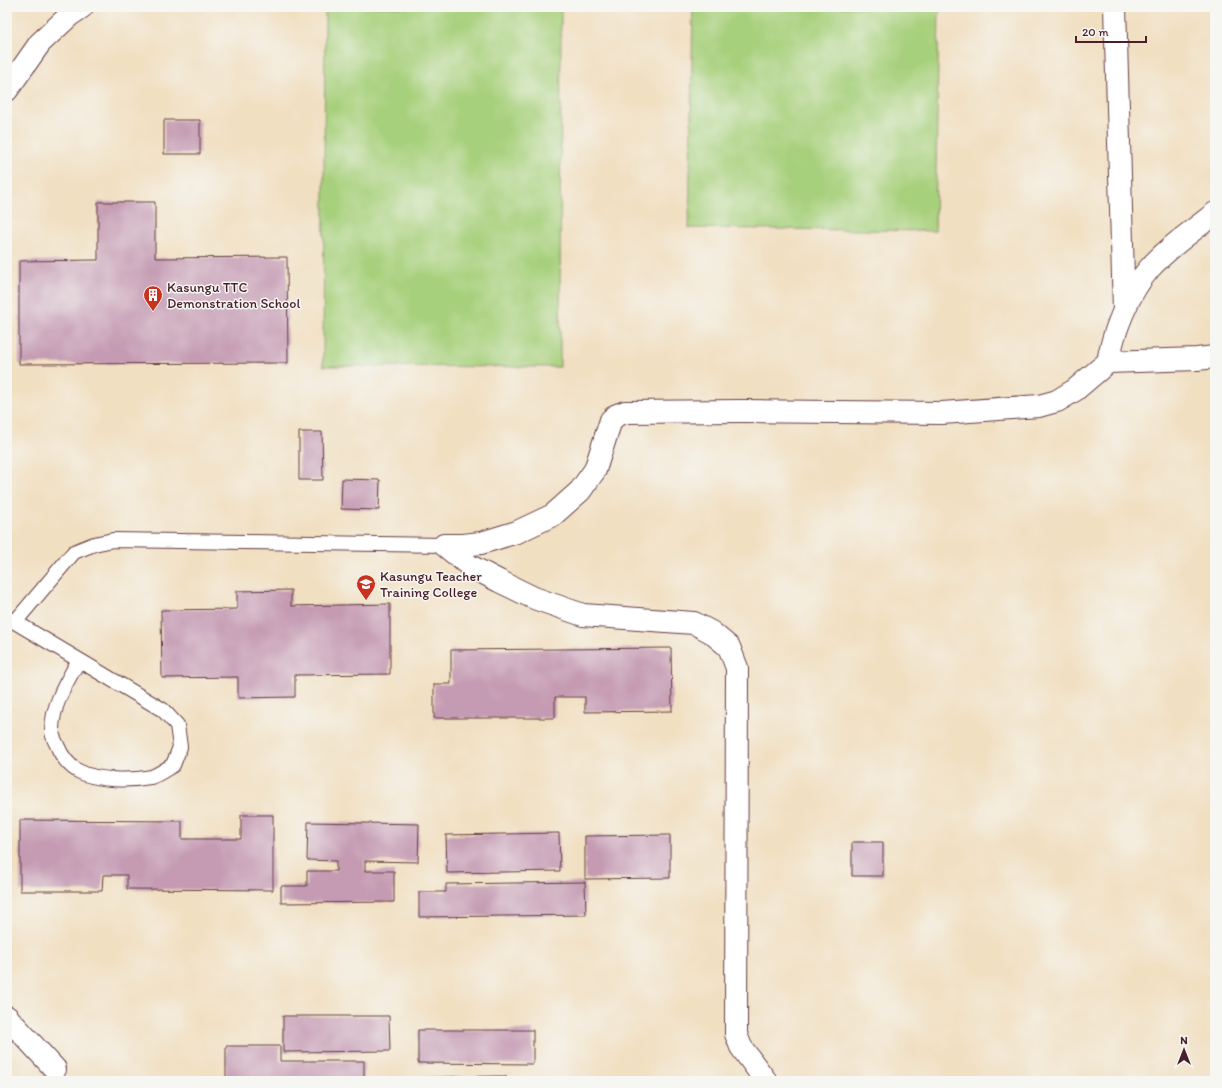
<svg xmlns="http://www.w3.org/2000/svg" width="1222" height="1088" font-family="Itim,sans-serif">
<rect width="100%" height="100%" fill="#f6f6f2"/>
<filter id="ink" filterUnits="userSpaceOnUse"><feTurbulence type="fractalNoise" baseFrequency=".025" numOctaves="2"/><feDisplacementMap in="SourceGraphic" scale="8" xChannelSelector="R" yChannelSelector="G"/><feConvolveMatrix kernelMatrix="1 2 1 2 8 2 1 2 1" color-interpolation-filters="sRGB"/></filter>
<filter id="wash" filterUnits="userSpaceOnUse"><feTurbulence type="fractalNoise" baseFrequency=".012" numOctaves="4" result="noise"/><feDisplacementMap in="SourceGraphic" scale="16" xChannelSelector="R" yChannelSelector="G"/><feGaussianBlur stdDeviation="0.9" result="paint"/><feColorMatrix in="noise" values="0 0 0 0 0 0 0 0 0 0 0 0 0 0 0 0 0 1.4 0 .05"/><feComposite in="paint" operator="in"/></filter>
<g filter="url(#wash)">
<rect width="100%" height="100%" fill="#f1dfc1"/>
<path fill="#a7d07c" stroke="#787854" d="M325,7H561L560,367L323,366Z
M693,7H939L935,231L689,228Z"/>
<g id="blocks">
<path fill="#c59bb3" d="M164,120H200V154H164Z
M98,202H155V258L287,257L288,363L19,364V261L98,260Z
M299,432H322L323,480H299Z
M342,479L380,480L379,510L341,509Z
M291,590V606L390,604V674L295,675V697L238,698V677L162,678L161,610L237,609V591Z
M671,648L672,711L585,712V697H555V718H434V684H451V650Z
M241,815H273V890L127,889V875H103L102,891H20V820L182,821V839H241Z
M308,822L419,824L418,862L365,861V871H394V902L281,903V886H307V871H336V861L307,860Z
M559,833L560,871L447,873L446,835Z
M670,835V878L585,879V836Z
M852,842H883V876H852Z
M585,882L586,915L419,917V892H446V884Z
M283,1016H389L390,1051L283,1052Z
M418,1030H533V1064L418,1063Z
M226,1046H280V1061H364V1081H226Z
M506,1076V1081H394V1078Z"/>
</g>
</g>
<g filter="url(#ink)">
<use href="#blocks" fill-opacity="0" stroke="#633c42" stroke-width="1"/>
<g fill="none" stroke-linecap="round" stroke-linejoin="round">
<g stroke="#633c42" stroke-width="16">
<path id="lane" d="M7,618L15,622L163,710L177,725L180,747L173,765C166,769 158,775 151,777C131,781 97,781 78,771C68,765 61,755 57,745C55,741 52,736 52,731C52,705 67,681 79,660
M15,622L74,552L94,544L113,540L444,545"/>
</g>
<g stroke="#633c42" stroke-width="24">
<path id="street" d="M1115,7L1124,310
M7,90L40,43L70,15L82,7
M1108,362L1197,359L1215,357
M444,545H463L481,543L517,532L553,515L580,491L595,470L611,420L617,415L625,412L741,411L942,413L1039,406L1057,401L1075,390L1108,362C1113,332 1129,292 1149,269C1167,248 1193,231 1215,213
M444,545L470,566L499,581L534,598L583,615L694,623L711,632L729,647L737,668L736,1034L741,1047L766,1081
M7,1017L55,1069"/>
</g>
<use href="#lane" stroke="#fff" stroke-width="14"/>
<use href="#street" stroke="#fff" stroke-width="22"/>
</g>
</g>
<defs>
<g id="building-pin" transform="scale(1)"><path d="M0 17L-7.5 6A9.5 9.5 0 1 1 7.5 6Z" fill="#c8321e" stroke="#f6f6f2"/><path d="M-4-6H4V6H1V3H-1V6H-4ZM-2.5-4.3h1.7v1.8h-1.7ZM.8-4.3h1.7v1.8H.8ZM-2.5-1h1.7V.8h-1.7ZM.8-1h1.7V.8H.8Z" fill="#fff"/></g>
<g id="university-pin" transform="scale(1)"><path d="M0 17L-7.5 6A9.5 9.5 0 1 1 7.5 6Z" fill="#c8321e" stroke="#f6f6f2"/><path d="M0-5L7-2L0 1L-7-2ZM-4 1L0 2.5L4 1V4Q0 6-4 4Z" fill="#fff"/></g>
</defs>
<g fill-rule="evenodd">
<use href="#building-pin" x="153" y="295"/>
<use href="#university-pin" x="366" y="584"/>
</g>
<g text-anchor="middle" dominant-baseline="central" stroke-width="3" stroke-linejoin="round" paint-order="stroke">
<g font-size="14" fill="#4a1f2b" stroke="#f6f6f2" text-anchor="start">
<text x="167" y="287">Kasungu TTC<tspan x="167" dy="16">Demonstration School</tspan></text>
<text x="380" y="576">Kasungu Teacher<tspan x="380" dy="16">Training College</tspan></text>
</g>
</g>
<rect width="1222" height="1088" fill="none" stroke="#f6f6f2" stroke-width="24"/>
<g transform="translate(1184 1050)" stroke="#f6f6f2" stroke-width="3" paint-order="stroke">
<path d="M0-3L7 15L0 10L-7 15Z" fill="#4a1f2b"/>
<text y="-6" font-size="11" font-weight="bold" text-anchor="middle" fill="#4a1f2b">N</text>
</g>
<path d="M1076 36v6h70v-6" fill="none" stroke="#4a1f2b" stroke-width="2"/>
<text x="1082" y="36" font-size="12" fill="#4a1f2b" stroke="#f6f6f2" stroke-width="3" paint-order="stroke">20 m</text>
</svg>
